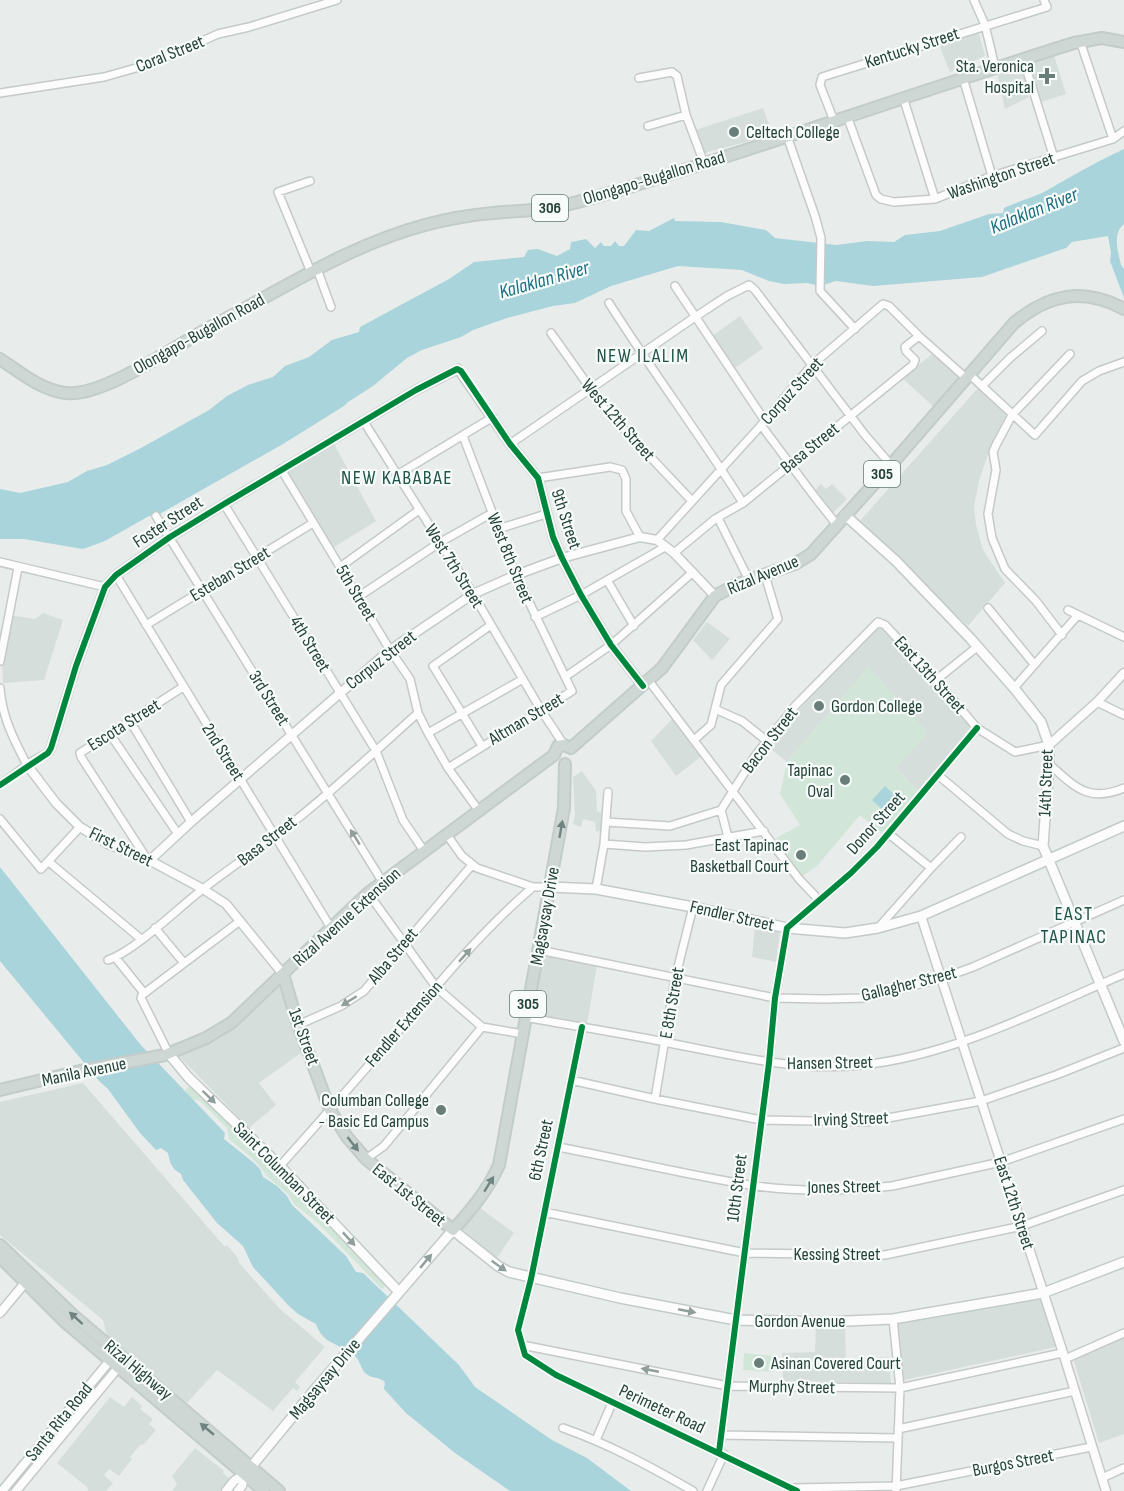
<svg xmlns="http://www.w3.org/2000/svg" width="1124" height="1491" font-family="'Sofia Sans Condensed',sans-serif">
<rect width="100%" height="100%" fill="#e8edeb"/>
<path fill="#d6dedb" d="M977,26L985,56L950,72L937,40Z
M1052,49L1066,94L1041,102L1027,57Z
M1021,65L1029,97L1005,109L997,73Z
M763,108L773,135L704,153L695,130Z
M740,316L763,348L734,369L711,337Z
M932,354L960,378L935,408L902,378Z
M978,388L1010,417L988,454L979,481L974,506L976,525L983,550L1005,583L968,626L858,523Z
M333,442L376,521L331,549L283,471Z
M821,484L826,489L832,484L847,499L831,515L812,493Z
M43,613L63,620L44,680L3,683L2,663L10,615L35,619Z
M707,622L730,639L712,660L693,640Z
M880,625L975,726L919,792L896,768L869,667L787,762L767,746L853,649Z
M673,718L702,756L676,776L651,741Z
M582,771L596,791L597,811L602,813L606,822L601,830L596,832L595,822L583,819L581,827L573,824L575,814L573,777Z
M755,925L780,931L776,962L752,957Z
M543,954L597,965L587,1024L532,1013Z
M280,982L302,1052L259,1083L276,1105L249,1128L176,1053L195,1047Z
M83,1083L225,1247L227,1245L238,1258L239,1263L280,1309L325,1347L295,1382L300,1387L297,1391L293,1388L273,1411L217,1370L187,1403L107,1336L103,1320L0,1235V1102Z
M480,1208L514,1233L497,1258L461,1228Z
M1039,1295L1056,1347L904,1380L897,1324Z
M816,1326H845L846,1359L889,1357L891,1383L783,1381L782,1353L815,1352Z
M1124,1335V1434L1099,1443L1072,1355Z
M110,1397L124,1407L132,1397L142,1406L140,1409L153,1419L149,1424L156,1430L143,1445L141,1444L130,1457L132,1459L119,1476L109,1469L104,1475L113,1483L106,1491H88L87,1487L57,1463Z
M195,1448L224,1471L223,1473L230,1479L220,1491H172L177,1484L172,1476Z"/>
<path fill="#d1e6d8" d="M869,667L928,733L896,768L919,792L882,833L860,815L817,866L801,877L776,838L800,825L780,794L787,762Z
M193,1083L386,1286L382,1289L319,1224L294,1204L289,1195L269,1178L254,1160L229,1139L227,1128L200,1101L191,1099L185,1090Z
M744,1353L775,1356L774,1372L743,1370Z"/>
<path fill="#a9d4db" d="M1124,149V224C1112,234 1118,251 1121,265L1124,269V298L1110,261L1111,253L1108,236L1072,242L1066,248L982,277L873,286L836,281L820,286L807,283L784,284L769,281L742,270L678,266L611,286L575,303L553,306L507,318L473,330L461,337L422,350L407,358L373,386L348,402L344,406L283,444L156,516H149L105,541L83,549L24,539H0V489L20,493L68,482L87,471L107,465L141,448L209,410L227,396L248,385L273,377L285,366L309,357L332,340L359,332L360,327L449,279L474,262L524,257L528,250L538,249L557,256L570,249L571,242L586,239L595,248L601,242L604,246H611L615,241L619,246H624L636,230L649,231L674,218L675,221L721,222L766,230L775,238L836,245L867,241L894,242L905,235L940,231L989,214L1003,213L1004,208C1017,202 1031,198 1044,192C1070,177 1096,162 1124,149Z
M885,786L902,802L889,816L872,800Z
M0,867L140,1044L225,1133L224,1139L254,1163L260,1169L263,1177L277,1186L287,1196L292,1205L346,1256L356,1272L363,1273L459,1365L475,1387L552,1440L587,1458L631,1491H510L455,1453L406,1413L384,1389L385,1382C377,1376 374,1379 368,1375C361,1372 361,1361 355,1356C340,1343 323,1345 316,1324L298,1314L289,1306L253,1267L243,1246L217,1223L183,1180L181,1174L174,1169L170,1162L168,1153L161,1148L156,1150L140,1133L108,1089L100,1082L0,961Z"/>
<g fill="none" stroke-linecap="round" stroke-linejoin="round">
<g stroke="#c5cac8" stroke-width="10">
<path id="minor" d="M974,0L985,25L995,67
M1080,41L1113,139
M1023,58L1054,158
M639,78L672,72L677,76L686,115L704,163
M963,78L992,176
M0,93L104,77L150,64L218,34L249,27L337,0
M903,97L935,199
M847,116L876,195L881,199L894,202L935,199L992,176L1113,139L1124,131
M834,121L820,85L822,77L1047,7L1044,0
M648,126L686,115
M787,136L815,216L821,238L820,291L855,329
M310,181L278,192L311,272
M317,269L331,307
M675,286L765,421
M609,303C652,371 700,435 743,503
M551,333L605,409L692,501
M969,374L1035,435L1082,381L1099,371L1124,362
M983,385L1010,358L1042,331
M364,422L473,594L541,710L564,745
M761,425L814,496L837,525
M510,444L695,317L727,296L749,285L755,290L865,435L891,465
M281,469L390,650L410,679L418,713L428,733L448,768L479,811
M397,475L493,417
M538,478L610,467L622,470L626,479V511L640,537
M224,504L376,751L403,820L424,851
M156,516L382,881
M718,518L749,580
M498,529L546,514
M657,540L765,421L812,365L883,304L889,306L919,336L966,378
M674,553L715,519L743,503L913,365L915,360L906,351L905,347L919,336
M0,562L105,587
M340,567L419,510
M116,575L331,928
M607,580L634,626
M358,597L439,543L492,513
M988,608L1034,664
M1068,610L1124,637
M535,617L581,595L665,547
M146,625L313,523
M1062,635L1036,601L1005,569L992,538L988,514L996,470L993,452L996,445L1012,415L1070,354
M0,661L18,568
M565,677L611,645L693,572
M936,680L977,647
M649,681L799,879L819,900
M0,688C2,717 14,740 27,765L0,785
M1014,688L1078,615
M1097,702L1124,715
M715,709L742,721L767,741
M130,721L191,822
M428,733L523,679
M110,734L178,834
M694,740L711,725L721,685L778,619L765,575
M482,746L433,666L491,625
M1049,764C1075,787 1088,803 1124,788
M448,768L572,691L516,575L463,436
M938,775L1008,834L1023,841L1043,846
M0,819L41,869L80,827
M606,822L670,826L721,810
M447,835L462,856L477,868L533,887H550
M728,837L721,810L755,756L795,706L878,622L885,625L936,680L977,728L1015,752L1049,745
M604,844L645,847L686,845L764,831
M147,859L81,757L80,753L183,687
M49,862L141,939
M931,868L961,837
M596,889L604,844L608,792
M368,893L436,987L482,1027L523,1034
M879,927L931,868L889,834
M155,928L184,963
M539,950L775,998L824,999L865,998L940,979L973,967L1124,900
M115,957L144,993
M108,960C136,950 178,908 203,889C226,871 250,855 273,838C324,799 371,755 418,713
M525,1017C573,1026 621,1033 669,1043C733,1055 796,1072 862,1065C952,1056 1042,1009 1124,974
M298,1025L341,1006L364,991L472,865
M582,1027L531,1279L518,1330L525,1355L556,1375L797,1491
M169,1054L141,998L142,995L240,921
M571,1080L655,1099L761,1120L866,1122L981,1101L1056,1075L1124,1048
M655,1099L675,979L693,907
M558,1147C622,1159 686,1175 750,1185C794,1192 848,1191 892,1186L1001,1162L1124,1119
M366,1159L384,1146L482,1027
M280,1166C323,1118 365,1070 407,1021C446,975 486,927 533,887
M544,1212L745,1253L885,1255L1022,1226L1124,1190
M893,1319L900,1388L896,1491
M522,1345L728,1386L900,1388L1062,1353
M1065,1359L1124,1333
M563,1428C609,1444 651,1467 693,1491
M898,1429L1075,1391
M722,1435L897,1438
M596,1440L612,1403
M719,1452L769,1063L775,998L787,928L851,873L877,847L977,728
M1102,1478L1124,1468
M794,1488L896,1486L1091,1447
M707,1491L724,1454"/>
</g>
<g stroke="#c5cac8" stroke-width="11">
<path id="tertiary" d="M1049,745L1097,702L1124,673
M149,861L191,822L390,650L473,594L516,575L562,558L640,537L657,540L674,553L715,596
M921,916L1065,1359L1106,1491
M283,974L226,904L203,889L147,859L108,844L80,827L56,803L27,765L48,753L51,748L76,666L105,587L116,575L170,537L224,504L416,390L458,369L510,444L538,478L553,537L562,558L581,595L611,645L643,686
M0,1313L29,1278
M2,1491L112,1358
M16,1491L121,1364
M226,1491L234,1481L247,1472
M238,1491L242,1486L245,1474"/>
</g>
<g stroke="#c3cbc8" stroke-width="12">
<path id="secondary" d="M845,515L896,561L970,638L1014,688L1041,722L1049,745V764L1043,846L1124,1041
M550,887L596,889L693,907L787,928L845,933L878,928L921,916L1124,826
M169,1054L188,1077L280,1166L399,1292
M251,1467L312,1393L453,1230L498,1266L509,1272L620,1298L736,1320L825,1322L893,1319L1043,1293L1124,1262"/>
</g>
<g stroke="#c3ccc9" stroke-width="14">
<path id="primary" d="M0,359C21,373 41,390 66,393C103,398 181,342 216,324C284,288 350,245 425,225C447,219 470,215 493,213C512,211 532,211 550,208C575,204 599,196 623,189C774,143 923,90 1074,43L1102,38L1124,42
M571,748L662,668L715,596L737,584L795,564L811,554L891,465L1014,323C1049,294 1083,287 1124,309
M283,974L298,1025L330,1110L347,1137L366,1159L453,1230C471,1210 488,1190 499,1165L564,808L565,764
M0,1090L80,1071L165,1055L206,1038L231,1023L368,893L554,755L558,746L564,745L571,748
M0,1245L73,1315L279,1491
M0,1257L66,1323L264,1491"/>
</g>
<use href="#minor" stroke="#fcfcfc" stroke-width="7"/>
<use href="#tertiary" stroke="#fcfcfc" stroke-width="8"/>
<use href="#secondary" stroke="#fcfcfc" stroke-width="9"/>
<use href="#primary" stroke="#cfd7d5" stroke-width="10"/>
<g stroke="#f7fbf9" stroke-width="10">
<path id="cycleway" d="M0,785L48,753L51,748L76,666L105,587L116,575L170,537L224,504L416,390L457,369L461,371L510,444L538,478L553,537L562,558L581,595L611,645L643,686
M582,1027L531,1279L518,1330L525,1355L556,1375L797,1491
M719,1452L769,1063L775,998L787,928L851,873L877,847L977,728"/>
</g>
<use href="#cycleway" stroke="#00873e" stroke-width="6"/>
</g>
<defs><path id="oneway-solid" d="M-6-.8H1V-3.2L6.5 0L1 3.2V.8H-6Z" transform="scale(1.5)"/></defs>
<g fill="#718580">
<use href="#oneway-solid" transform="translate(561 829) rotate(-80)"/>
<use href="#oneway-solid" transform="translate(353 1144) rotate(52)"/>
<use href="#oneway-solid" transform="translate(489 1184) rotate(-58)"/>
<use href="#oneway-solid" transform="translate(76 1318) rotate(-138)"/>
<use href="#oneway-solid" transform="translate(207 1429) rotate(-140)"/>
</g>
<g fill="#909f9b">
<use href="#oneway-solid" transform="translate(355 837) rotate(-122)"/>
<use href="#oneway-solid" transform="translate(465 955) rotate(-48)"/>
<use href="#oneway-solid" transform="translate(349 1001) rotate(148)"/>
<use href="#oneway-solid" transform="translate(209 1097) rotate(44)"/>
<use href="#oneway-solid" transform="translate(349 1239) rotate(47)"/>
<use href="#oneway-solid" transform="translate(426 1261) rotate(-50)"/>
<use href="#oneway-solid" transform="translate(499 1266) rotate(35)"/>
<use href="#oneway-solid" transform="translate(687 1311) rotate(11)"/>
<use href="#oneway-solid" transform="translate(650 1370) rotate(-169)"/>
</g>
<g fill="#697e78" stroke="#f7fbf9" stroke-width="2">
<path d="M1044 67h6v6h6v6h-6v6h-6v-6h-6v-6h6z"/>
<circle cx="734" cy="132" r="6"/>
<circle cx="819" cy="706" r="6"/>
<circle cx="845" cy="780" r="6"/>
<circle cx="801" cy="855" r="6"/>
<circle cx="441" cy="1110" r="6"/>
<circle cx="759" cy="1363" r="6"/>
</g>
<g text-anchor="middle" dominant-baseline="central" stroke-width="4.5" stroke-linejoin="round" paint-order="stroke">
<g fill="#f7fbf9" stroke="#637a73" stroke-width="1.5">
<rect x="532" y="195" width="36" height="26" rx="4.5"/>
<rect x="864" y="461" width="36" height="26" rx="4.5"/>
<rect x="510" y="991" width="36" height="26" rx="4.5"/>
</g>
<g font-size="16" font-weight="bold" fill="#24423a">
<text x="550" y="208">306</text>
<text x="882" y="474">305</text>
<text x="528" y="1004">305</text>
</g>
<g font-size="18" fill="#24423a" stroke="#f7fbf9">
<text transform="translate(912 48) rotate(-18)">Kentucky Street</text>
<text transform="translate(170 54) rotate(-22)">Coral Street</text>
<text transform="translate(1001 176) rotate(-19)">Washington Street</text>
<text transform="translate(654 178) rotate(-17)">Olongapo-Bugallon Road</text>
<text transform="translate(199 334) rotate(-29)">Olongapo-Bugallon Road</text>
<text transform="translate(792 391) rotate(-48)">Corpuz Street</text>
<text transform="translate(618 420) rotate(49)">West 12th Street</text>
<text transform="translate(810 448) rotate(-39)">Basa Street</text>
<text transform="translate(566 519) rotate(72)">9th Street</text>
<text transform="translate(168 522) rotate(-33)">Foster Street</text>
<text transform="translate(510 558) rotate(68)">West 8th Street</text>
<text transform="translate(454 566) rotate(58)">West 7th Street</text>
<text transform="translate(230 574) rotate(-31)">Esteban Street</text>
<text transform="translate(763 575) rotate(-23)">Rizal Avenue</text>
<text transform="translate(356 593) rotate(59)">5th Street</text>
<text transform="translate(310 644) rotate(59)">4th Street</text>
<text transform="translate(381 660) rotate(-38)">Corpuz Street</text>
<text transform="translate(930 675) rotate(48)">East 13th Street</text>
<text transform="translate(269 698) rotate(58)">3rd Street</text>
<text transform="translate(526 719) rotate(-31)">Altman Street</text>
<text transform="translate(124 725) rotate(-32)">Escota Street</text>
<text transform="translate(770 740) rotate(-52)">Bacon Street</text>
<text transform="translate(223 752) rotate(58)">2nd Street</text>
<text transform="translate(1046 783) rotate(-88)">14th Street</text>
<text transform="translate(876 823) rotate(-48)">Donor Street</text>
<text transform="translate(267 841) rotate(-38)">Basa Street</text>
<text transform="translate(121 847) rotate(26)">First Street</text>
<text transform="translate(545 916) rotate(-80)">Magsaysay Drive</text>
<text transform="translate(732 916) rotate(13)">Fendler Street</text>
<text transform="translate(347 917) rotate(-42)">Rizal Avenue Extension</text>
<text transform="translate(393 956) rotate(-50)">Alba Street</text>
<text transform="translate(909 984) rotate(-14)">Gallagher Street</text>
<text transform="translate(672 1003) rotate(-80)">E 8th Street</text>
<text transform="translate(404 1024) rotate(-49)">Fendler Extension</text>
<text transform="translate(304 1037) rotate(70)">1st Street</text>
<text transform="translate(830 1063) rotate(-1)">Hansen Street</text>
<text transform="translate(84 1072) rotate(-12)">Manila Avenue</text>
<text transform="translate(851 1119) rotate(-2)">Irving Street</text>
<text transform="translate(541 1150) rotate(-78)">6th Street</text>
<text transform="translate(284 1173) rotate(45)">Saint Columban Street</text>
<text transform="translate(844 1187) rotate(-1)">Jones Street</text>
<text transform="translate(737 1188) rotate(-83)">10th Street</text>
<text transform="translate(409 1195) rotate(39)">East 1st Street</text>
<text transform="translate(1014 1203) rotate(72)">East 12th Street</text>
<text x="837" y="1254">Kessing Street</text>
<text x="800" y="1321">Gordon Avenue</text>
<text transform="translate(138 1370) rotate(40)">Rizal Highway</text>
<text transform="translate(325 1379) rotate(-50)">Magsaysay Drive</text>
<text transform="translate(792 1387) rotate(1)">Murphy Street</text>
<text transform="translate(662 1409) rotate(25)">Perimeter Road</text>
<text transform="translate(59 1422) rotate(-51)">Santa Rita Road</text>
<text transform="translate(1013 1463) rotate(-11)">Burgos Street</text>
</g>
<g font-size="18" fill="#24423a" stroke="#f7fbf9" text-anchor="end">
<text x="1034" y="66">Sta. Veronica<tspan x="1034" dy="21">Hospital</tspan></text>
<text x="746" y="132" text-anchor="start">Celtech College</text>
<text x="831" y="706" text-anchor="start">Gordon College</text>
<text x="833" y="770">Tapinac<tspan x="833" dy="21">Oval</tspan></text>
<text x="789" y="845">East Tapinac<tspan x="789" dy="21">Basketball Court</tspan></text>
<text x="429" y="1100">Columban College<tspan x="429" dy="21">- Basic Ed Campus</tspan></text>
<text x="771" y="1363" text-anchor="start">Asinan Covered Court</text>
</g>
<g font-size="20" font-style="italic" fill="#1c6f80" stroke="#f7fbf9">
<text transform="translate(1034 211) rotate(-22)">Kalaklan River</text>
<text transform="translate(544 280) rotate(-16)">Kalaklan River</text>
</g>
<g font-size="20" letter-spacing="1.5" fill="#1f5548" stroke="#f7fbf9">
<text x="643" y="356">NEW ILALIM</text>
<text x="397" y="478">NEW KABABAE</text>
<text x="1074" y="914">EAST<tspan x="1074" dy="23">TAPINAC</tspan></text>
</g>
</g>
</svg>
